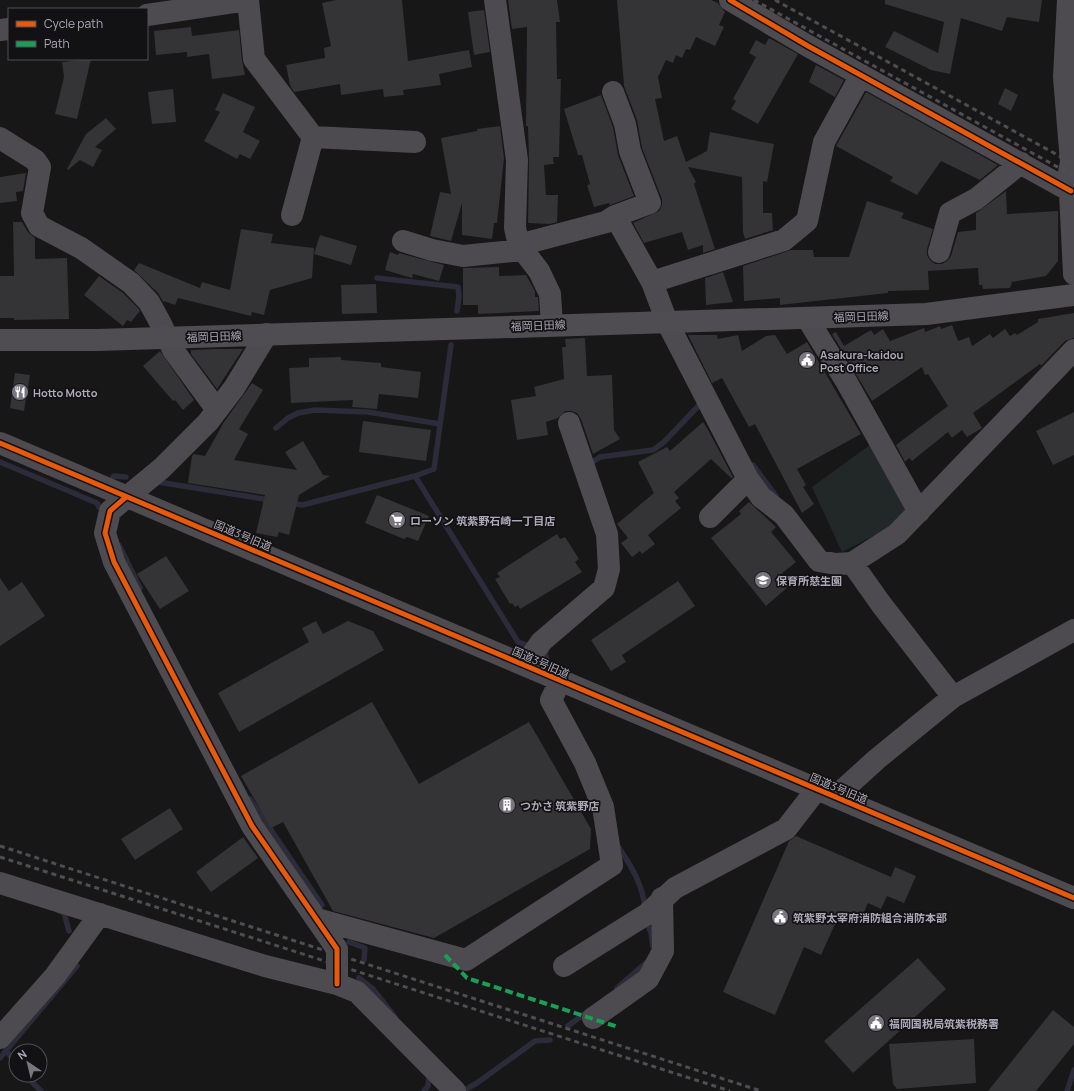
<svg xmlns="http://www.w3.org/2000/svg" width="1074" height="1091" font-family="Manrope,'Noto Sans JP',sans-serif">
<rect width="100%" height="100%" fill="#171717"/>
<path fill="#212827" d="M874,442L910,507L889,528L842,552L812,487Z"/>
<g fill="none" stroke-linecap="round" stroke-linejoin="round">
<path stroke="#2c2b39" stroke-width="5.5" d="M377,278L458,287L459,297L457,311
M276,428L288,418L298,413L315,410L368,412L440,424
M0,462L97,503L99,507
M753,465L776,496
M591,467L590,464L600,457L653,450L664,442L703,401
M415,476L518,642L527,645
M113,477L114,476L126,477
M158,482L270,500
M291,503L302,505L415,476L434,469L451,345
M119,545L140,588
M547,649L545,654L550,667
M250,799L322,905
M618,846C631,866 643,884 645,909
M59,911L64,913L69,931
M646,921L651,933L653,947
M349,942L365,948L364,960
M359,978L373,989L395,1017
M617,988L648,961
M568,1026L588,1011
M6,1050L16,1064
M0,1058L77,966
M25,1075L41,1091
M424,1091L428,1086L429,1075
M463,1091L477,1083L535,1041L550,1040
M1067,1091L1074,1070"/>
</g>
<path fill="#343335" d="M336,0H402L408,61L469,50L472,67L439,74L441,85L403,90L404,95L384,97L383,89L341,95L340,84L294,92L290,85L286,65L325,58L324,48L331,46L322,3Z
M508,0H557L560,22H556L557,79H561L559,157H553L554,164L544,165L546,195H558L557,222L550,224L528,223L529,160L528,126H526L527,27L512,29Z
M617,0H711L718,3L725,12L719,25L724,27L715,46L696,37L690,50L686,49L682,58L676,55L673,63L666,60L658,77L662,98L655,99L664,141L677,136L686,162L707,151L710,132L774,144L767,182L763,181V213H772L773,230L745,239L743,232L742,177L688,167L696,182L694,184L715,249L703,253V245L688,250L682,232L644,243L633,223L659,211L662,205V199L642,148L637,120L624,86Z
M885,0H1042L1039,22L1007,17L1002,31L961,18L950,74L931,70L885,47L894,31L938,53L944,22L885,4Z
M484,10L490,52L474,55L468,12Z
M191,27L192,36L239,30L242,60L245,75L212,79L209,54L187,57V52L156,55L154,31Z
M769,38L798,54L758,124L731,109L736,101L733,99L756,57L749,53L756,40L765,45Z
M91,59L77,119L55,114L64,77L62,62Z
M816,65L844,80L835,97L809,82Z
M1005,88L1018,95L1011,111L998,104Z
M173,89L176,122L152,124L148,92Z
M866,92L998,165L980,180L941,161L917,195L890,181L893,177L836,146Z
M223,93L255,107L243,132L260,141L250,159L240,154L237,159L204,141L220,112L215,110Z
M601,95L613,127L618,155L634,196L610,205L609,203L594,207L587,185L590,184L582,155H578L564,109Z
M106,118L116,129L95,147L102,150L93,167L80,160L68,170L67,169L86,134Z
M500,126L504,158L497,223H494L492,239L462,235V203L451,241L430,236L440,192L451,194L441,138L477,131V129Z
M26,173L23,191L16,192L17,201L0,203V177Z
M1006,191L1007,214L1058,211V261L1046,276L1012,282L1010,288L983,289L982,285H979L978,268L928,271L929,290L888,291V293L780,305V298L744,301L743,266L791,250H813L814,257H849L867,201L904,213L901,218L933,229L927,249V255L930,260L935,264H942L947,261L951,256L958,232L976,230V213Z
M13,222H22L28,232L35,238V259L67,258L69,319L14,320V318H0V276H14Z
M241,229L273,234L271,243L314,248L312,278L270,290L264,315L252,312L251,316L178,298L175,305L164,301V303L158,293L134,270L139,263L200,288L202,282L230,290Z
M320,235L357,246L351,265L314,254Z
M390,252L398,255L399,253L444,265L439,281L413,274L412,278L385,270Z
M499,267V276L526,275L535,291V297H538L539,311L478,314V305H463V268Z
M723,272L733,302L706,305L705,278Z
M99,276L123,293L139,309L140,311L131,322L127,320L123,326L84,295Z
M376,284L377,313L342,314L341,285Z
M1074,313V338L1065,341L1041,366L1040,364L973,413L982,428L967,437L962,430L952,438L948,432L912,461L909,458L905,462L896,445L948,406L928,374L925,375L922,367L872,401L832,334L836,332L844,346L871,330L874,335L883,329L890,341L924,328L925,332L940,326L941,329L952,325L958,341L969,337L972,346L990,334L993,338L1005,329L1010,336L1015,333L1017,335L1038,322V319Z
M688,335H717L718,339L738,335L742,351L766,336L775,335L787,354L807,342L861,434L797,469L806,485L803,487L814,504L802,513L755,424L749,427L722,378L712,383Z
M585,338L587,376L612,375L614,430L620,439L593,454L581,419L577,413L571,411H565L558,418L546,422L548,435L517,440L511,400L536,396L534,387L564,379L562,347H566L565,339Z
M215,349H243L217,389L191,354V350Z
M160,351L194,400L183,410L175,400L173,401L143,366Z
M341,357V360L381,363V367L421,372L418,398L379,394L377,409L352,407L353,400L291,403L289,368L309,367V358Z
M15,373L30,375L24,411L10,408Z
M252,383L263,390L239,429L248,434L234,460L297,470L285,452L303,441L323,475L330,476L299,495L289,535L279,532L277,537L256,533L265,495L188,483L192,456L194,454L205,456L224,422Z
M1074,412V455L1053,465L1036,431Z
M363,421L431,430L426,461L359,452Z
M703,422L707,428L733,477L731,478L711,459L674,492L679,498L675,501L681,508L648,535L655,544L642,554L640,551L632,557L621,543L628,538L617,524L654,493L638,462L667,447L670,451Z
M377,495L429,516L418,541L407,537L404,539L365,523Z
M749,502L776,527L771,532L796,562L780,575L789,586L766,606L711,538L741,514L739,511Z
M557,534L560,539L565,537L579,559L575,562L582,572L520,609L518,605L515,607L512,603L510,604L495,579L500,577L497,573Z
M166,556L189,591L160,609L137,574Z
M0,578L9,591L22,582L45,616L0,646Z
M678,581L695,606L622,655L626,662L611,671L591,640Z
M316,621L323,634L348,621L373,631L384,650L239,732L218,693L309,642L302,628Z
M372,702L419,784L529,722L591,829L590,849L434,938L333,911L283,822L271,828L241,776Z
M170,808L183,829L135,860L121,839Z
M796,836L891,877L895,867L916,876L904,903L887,896L881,909L868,903L861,919L841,911L821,955L804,947L775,1015L723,992L789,841Z
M243,837L258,858L211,892L196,872Z
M918,958L946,989L853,1073L824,1041Z
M1053,1010L1074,1027V1044L1036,1091H988Z
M974,1039L976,1083L897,1089L893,1084L889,1044Z"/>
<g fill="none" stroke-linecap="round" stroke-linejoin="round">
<path stroke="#4d4b50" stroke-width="22" d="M248,0L254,59L313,137L415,142
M495,0L517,160L515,228L519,245L539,271L550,294L552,325
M730,0L808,46L1074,193
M1068,0L1064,77L1071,162L1069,173L1074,274
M147,15L247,0
M0,30L9,29
M861,75L824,142L807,221L784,240L652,282L667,322L748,479L761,497L784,515L819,561L836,564L852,563L881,604L953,697
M0,138L35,160L40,167L32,213L39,226L81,248L131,283L149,302L161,324L173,350L217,410
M292,215L313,137
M615,216L652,282
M403,241L432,250L463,256L523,250
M519,245L606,222L615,216L650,203L630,151L625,124L613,92
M939,252L950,213L976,199L1021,163
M807,318L846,381L919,512
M267,334L234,388L208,422L162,468L110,511L105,533L114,562L252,826L337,949V984
M0,443L1074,898
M710,517L748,479
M852,563L897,534L1074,350
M525,665L541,642L604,588L609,569L607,534L569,423
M835,797L877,759L953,697L1074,630
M0,883L265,966L337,984L357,992L455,1091
M317,919L466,960L612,865L603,807L585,763L551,700L560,681
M564,966L647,914L675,888L786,829L817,789
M593,1018L648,979L663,951L662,898
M0,1038L55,976L100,914"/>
<path stroke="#504d52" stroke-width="22" d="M0,340H98L926,314L1074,295"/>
<path stroke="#4f4d52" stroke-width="3" stroke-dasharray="5 4" stroke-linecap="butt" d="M754,0L1074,176
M775,0L1074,164
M0,846L761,1091
M0,857L730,1091"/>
<path stroke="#1a9f57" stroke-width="4" stroke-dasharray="8 4" stroke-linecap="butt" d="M445,955L467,978L618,1027"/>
<g stroke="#121113" stroke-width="8">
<path id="cycleway" d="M730,0L808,46L1071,191
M0,443L1074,898
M126,497L110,511L105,533L114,562L252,826L337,949V984"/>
</g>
<use href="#cycleway" stroke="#e8590c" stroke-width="5"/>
</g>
<defs>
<g id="civic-disc" transform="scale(0.9)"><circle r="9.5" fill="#797680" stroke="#121113"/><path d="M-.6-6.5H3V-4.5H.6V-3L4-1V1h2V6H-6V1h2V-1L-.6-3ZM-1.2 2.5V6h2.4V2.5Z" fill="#fff"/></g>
<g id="restaurant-disc" transform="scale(0.9)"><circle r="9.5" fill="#797680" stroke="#121113"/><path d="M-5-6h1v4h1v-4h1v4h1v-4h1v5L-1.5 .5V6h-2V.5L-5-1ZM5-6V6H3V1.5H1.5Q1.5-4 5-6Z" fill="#fff"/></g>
<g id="supermarket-disc" transform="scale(0.9)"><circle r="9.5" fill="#797680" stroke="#121113"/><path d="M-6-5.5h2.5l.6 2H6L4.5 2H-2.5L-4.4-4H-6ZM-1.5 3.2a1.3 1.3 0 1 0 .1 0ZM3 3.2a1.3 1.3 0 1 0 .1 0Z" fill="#fff"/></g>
<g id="school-disc" transform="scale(0.9)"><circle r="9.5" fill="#797680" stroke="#121113"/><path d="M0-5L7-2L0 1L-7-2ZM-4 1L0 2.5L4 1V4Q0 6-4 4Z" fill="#fff"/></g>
<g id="building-disc" transform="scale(0.9)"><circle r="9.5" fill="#797680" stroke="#121113"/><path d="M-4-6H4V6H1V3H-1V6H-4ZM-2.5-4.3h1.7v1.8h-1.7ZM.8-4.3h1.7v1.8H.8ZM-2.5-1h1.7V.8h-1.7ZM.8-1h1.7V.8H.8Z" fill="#fff"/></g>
</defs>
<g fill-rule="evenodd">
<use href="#civic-disc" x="807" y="360"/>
<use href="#restaurant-disc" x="20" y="392"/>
<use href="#supermarket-disc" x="397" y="520"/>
<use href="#school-disc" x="763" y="580"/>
<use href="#building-disc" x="507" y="805"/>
<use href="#civic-disc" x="780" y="917"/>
<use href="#civic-disc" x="876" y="1023"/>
</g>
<g text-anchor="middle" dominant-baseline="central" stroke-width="3.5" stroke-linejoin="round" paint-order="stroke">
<g font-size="11" fill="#aea9b8" stroke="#121113">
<text transform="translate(861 316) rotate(-2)">福岡日田線</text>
<text transform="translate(538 325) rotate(-2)">福岡日田線</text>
<text transform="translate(214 336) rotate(-2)">福岡日田線</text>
<text transform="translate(243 535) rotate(23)">国道3号旧道</text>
<text transform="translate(541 662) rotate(24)">国道3号旧道</text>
<text transform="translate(839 788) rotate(23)">国道3号旧道</text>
</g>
<g font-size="11" font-weight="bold" fill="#aea9b8" stroke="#121113" text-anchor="start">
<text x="820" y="354">Asakura-kaidou<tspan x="820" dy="13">Post Office</tspan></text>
<text x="33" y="392">Hotto Motto</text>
<text x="410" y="520">ローソン 筑紫野石崎一丁目店</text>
<text x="776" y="580">保育所慈生園</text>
<text x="520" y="805">つかさ 筑紫野店</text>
<text x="793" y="917">筑紫野太宰府消防組合消防本部</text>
<text x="889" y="1023">福岡国税局筑紫税務署</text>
</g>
</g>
<rect x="8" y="8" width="140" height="52" fill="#121113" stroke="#504e55"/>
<rect x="16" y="21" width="20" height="6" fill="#e8590c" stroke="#504e55"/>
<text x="44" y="28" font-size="12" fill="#aea9b8">Cycle path</text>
<rect x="16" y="41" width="20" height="6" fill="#1a9f57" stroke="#504e55"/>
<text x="44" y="48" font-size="12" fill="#aea9b8">Path</text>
<g transform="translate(28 1063) rotate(325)"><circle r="19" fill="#121113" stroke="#504e55"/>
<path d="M0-3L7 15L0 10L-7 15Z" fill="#797680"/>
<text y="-6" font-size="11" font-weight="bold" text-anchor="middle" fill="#aea9b8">N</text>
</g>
</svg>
